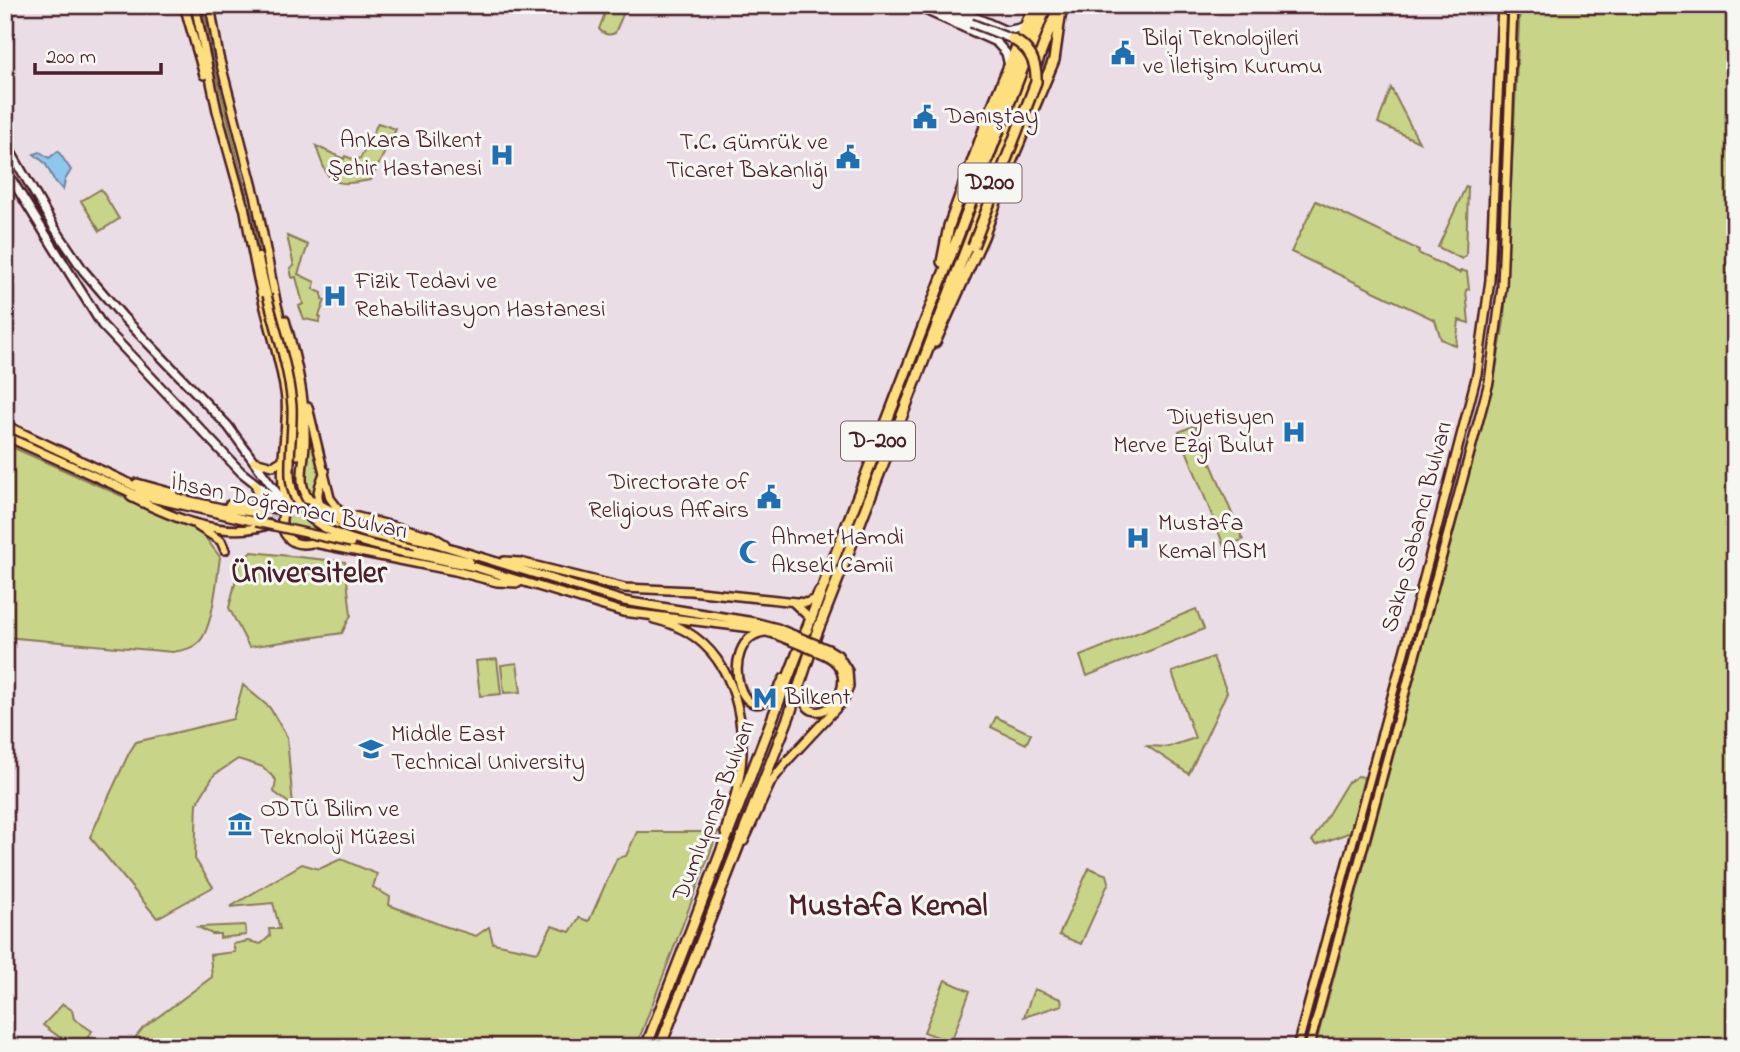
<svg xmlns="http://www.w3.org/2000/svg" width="1740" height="1052" font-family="'Indie Flower',sans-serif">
<rect width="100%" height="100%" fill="#ebdde5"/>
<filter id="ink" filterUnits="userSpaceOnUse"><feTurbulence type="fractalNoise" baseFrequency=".0143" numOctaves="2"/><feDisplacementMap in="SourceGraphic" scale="14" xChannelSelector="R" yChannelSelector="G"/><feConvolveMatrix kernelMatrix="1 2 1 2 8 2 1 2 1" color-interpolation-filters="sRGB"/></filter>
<g filter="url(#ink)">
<path fill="#c8d487" stroke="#897a59" stroke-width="2" d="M201,5H203L212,57L273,297L271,298L211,64Z
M608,5H627L615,33C609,36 604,35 599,29Z
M1520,5H1735V1047H1315L1493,386L1504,322Z
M1391,88L1419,142L1378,123Z
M378,123L396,129L371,180C331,187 329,185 316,146L344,159L345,156L355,160L356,158L360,159Z
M1466,186L1468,187L1466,255L1462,259L1438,247Z
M101,189L119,219L100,231L81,201Z
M1316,201L1419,250L1418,253L1460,273L1461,270L1467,272L1469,289L1466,290L1469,323L1459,320L1456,346L1441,339L1435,320L1291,252Z
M287,236L308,245L298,274L315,282L313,289L322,293V299L325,300L319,316L321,318L319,322L304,319L299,306L303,304L296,277L292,278L290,268L294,266Z
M1195,425L1243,540L1224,546L1179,432Z
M311,429L320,474L314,494L309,493L305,481Z
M5,444L185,524L205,537L220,557C217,578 213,628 199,642C192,649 183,650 173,652L5,637Z
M285 520a18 18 0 1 1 36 0a18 18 0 1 1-36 0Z
M252,552L345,562L351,615L342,633L249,647L229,608L241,559Z
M1196,609L1204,629L1087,676L1080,656Z
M1213,657L1227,692L1189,774L1147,746L1168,747L1195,738L1172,672Z
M497,659L501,694L480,696L476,661Z
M517,663L521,692L504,693L501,665Z
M243,685L270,708L287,737L293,806L274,792L276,780L263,767L238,759L214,775L197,803L195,859L213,887L157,918L90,837L129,753L136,742L233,719Z
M996,717L1031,734L1026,744L991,727Z
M1358,776L1364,777L1351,832L1316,845L1312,841L1347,783Z
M637,832H718L636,1047H128L143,1028L212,977L210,955L235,952L233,944L248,941L261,944L270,936L269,929H280L273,903L230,907L302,864L319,869L341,859L377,874L373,887L390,897L389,905L441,925L476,936L489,927L493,943L538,952L552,926L570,932L579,918L589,921L617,858L626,856Z
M1089,868L1107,875L1109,882L1081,944L1059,935Z
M245,925L246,935L220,938V934H212L198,927Z
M945,980L970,991L951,1042L924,1032Z
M1034,989L1061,999L1062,1005L1024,1017Z
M63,1004L72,1010L74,1019L92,1031L81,1047H73L43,1025Z"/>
<path fill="#8ec6ed" stroke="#73839f" stroke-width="2" d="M58,151L71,170L65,180L63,190L54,180L45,163L34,154L40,152L49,158Z"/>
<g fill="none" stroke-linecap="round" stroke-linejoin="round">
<path stroke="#cbb7c0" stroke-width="7" stroke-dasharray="7 3.5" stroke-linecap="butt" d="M298,455C296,482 300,498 320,517
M259,513L305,515L329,520"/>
<g stroke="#4a1f2b" stroke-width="12">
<path id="secondary" d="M914,5L996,42L1006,53L1009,66
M931,5L971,23
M948,5L1006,31L1024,27
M5,142L54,227L83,270L124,318L228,426L280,497L288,505
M5,169L102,325L241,472L269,494L284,510"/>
</g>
<g stroke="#4a1f2b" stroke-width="12">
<path id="primary" d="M184,5L204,75
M195,5L217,111L244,208
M210,5L219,57L256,199L276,301L295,376L299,414L298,455
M244,206C250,238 255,269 263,300C271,333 282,366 286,399C289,432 275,476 288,505
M258,257L267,295
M285,320C297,361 306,399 305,442C305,462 296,483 309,499
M308,407L330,498L342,514L333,520L332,524L336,529
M5,425L143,490L221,508L259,513
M5,436L134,494L256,522
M254,461L273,466L284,459
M325,471C322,479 317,489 318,497C319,511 332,519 323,534C319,540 312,544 304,544C275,545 274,499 304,499C314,499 324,508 334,511L432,536L445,544
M137,483L173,493
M131,497C172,517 224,541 270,524
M229,505H252L284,510
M253,505L258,502L259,496L255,484
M340,522L428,541L624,601L754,622L777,628
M197,526L221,541L225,550
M327,532L336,529L469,561
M314,543L455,571L497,582L518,583
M414,554L475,567L623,612L752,628L774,634
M504,561L520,562L625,588L691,591L806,603L815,599L819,591
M794,603L810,618
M654,619C720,634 743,692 742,755C741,782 731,807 725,833
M765,632C713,638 743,754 784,678
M800,687C809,748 873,678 825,655
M744,841L771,782L788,760L844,700L849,686L848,671L838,655L828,649
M1297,1047L1423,582L1477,374L1490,280L1502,5
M1309,1047L1489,382L1502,287L1513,5"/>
</g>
<g stroke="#4a1f2b" stroke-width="14">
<path id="highway" d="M968,193L1039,7
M942,262L949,226L993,105L1034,5
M935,342L983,237L1008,169L1054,60L1061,10
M646,1047L1047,5
M660,1047L789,716L816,635L923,362L1059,5"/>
</g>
<use href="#secondary" stroke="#f6f6f2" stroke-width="7"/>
<use href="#primary" stroke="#fedf80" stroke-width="7"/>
<use href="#highway" stroke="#fedf80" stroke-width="9"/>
<g stroke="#4a1f2b" stroke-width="12" stroke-linecap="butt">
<path id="secondary-bridge" d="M971,23L1012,39"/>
</g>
<g stroke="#4a1f2b" stroke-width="12" stroke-linecap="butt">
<path id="primary-bridge" d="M267,295C276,331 289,369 292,406C293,429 289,453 290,476C293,533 358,540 401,552
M256,522L351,543
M397,551L414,554
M777,628L828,649
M774,634L825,655"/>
</g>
<g stroke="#4a1f2b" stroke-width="14" stroke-linecap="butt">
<path id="highway-bridge" d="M973,246L1036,82C1037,63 1030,48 1012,39"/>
</g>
<use href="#secondary-bridge" stroke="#f6f6f2" stroke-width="7"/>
<use href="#primary-bridge" stroke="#fedf80" stroke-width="7"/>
<use href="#highway-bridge" stroke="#fedf80" stroke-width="9"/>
</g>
</g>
<defs>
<g id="civic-bare" transform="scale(1.89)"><path d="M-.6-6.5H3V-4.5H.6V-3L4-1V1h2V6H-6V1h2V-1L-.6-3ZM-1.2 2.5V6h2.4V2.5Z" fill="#1f6fb2" stroke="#f6f6f2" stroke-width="2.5" paint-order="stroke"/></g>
<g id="hospital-bare" transform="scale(1.89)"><path d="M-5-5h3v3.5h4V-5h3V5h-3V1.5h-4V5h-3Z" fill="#1f6fb2" stroke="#f6f6f2" stroke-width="2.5" paint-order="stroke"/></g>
<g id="mosque-bare" transform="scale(1.89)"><path d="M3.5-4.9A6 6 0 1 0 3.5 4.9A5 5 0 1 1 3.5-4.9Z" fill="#1f6fb2" stroke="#f6f6f2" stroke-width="2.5" paint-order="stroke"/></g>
<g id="metro-bare" transform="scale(1.89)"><path d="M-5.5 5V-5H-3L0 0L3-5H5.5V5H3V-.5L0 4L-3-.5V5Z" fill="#1f6fb2" stroke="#f6f6f2" stroke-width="2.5" paint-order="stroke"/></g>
<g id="university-bare" transform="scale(1.89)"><path d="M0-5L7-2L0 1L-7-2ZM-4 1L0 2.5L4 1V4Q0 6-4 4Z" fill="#1f6fb2" stroke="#f6f6f2" stroke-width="2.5" paint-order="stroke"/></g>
<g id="museum-bare" transform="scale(1.89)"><path d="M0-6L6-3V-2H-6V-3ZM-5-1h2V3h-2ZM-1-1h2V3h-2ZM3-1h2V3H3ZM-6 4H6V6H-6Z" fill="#1f6fb2" stroke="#f6f6f2" stroke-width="2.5" paint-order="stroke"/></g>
</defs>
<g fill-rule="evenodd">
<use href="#civic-bare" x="1123" y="53"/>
<use href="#civic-bare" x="925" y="117"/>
<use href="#hospital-bare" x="502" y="155"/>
<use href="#civic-bare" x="848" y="157"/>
<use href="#hospital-bare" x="335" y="296"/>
<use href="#hospital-bare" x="1294" y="432"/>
<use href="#civic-bare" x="769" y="497"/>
<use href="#hospital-bare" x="1138" y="538"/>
<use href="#mosque-bare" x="751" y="552"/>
<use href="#metro-bare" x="765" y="698"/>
<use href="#university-bare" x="371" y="749"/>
<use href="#museum-bare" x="240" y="824"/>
</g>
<g text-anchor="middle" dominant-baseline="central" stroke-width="6" stroke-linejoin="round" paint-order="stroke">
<g fill="#f6f6f2" stroke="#7e6067" stroke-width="2">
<rect x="958.5" y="163.5" width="63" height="39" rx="5"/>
<rect x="841" y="421.5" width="74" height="39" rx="5"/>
</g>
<g font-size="23" font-weight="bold" fill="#4a1f2b">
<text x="990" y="183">D200</text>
<text x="878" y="441">D-200</text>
</g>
<g font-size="24" fill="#4a1f2b" stroke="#f6f6f2" text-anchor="start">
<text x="1143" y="39">Bilgi Teknolojileri<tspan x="1143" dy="28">ve İletişim Kurumu</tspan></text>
<text x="945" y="117">Danıştay</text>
<text x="482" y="141" text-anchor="end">Ankara Bilkent<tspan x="482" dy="28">Şehir Hastanesi</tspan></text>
<text x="828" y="143" text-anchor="end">T.C. Gümrük ve<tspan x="828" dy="28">Ticaret Bakanlığı</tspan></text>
<text x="355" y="282">Fizik Tedavi ve<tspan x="355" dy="28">Rehabilitasyon Hastanesi</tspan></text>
<text x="1274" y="418" text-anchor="end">Diyetisyen<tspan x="1274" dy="28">Merve Ezgi Bulut</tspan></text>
<text x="749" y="483" text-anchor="end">Directorate of<tspan x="749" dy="28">Religious Affairs</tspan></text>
<text x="1158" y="524">Mustafa<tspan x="1158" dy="28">Kemal ASM</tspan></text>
<text x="771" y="538">Ahmet Hamdi<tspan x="771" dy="28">Akseki Camii</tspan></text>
<text x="785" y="698">Bilkent</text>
<text x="391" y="735">Middle East<tspan x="391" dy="28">Technical University</tspan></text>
<text x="260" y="810">ODTÜ Bilim ve<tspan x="260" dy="28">Teknoloji Müzesi</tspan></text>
</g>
<g font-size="24" fill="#4a1f2b" stroke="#f6f6f2">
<text transform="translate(289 508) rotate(12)">İhsan Doğramacı Bulvarı</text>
<text transform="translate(1418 527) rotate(-75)">Sakıp Sabancı Bulvarı</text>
<text transform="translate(715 811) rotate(-69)">Dumlupınar Bulvarı</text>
</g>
<g font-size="32" font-weight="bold" fill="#4a1f2b" stroke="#f6f6f2">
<text x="309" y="574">Üniversiteler</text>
<text x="888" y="907">Mustafa Kemal</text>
</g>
</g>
<rect width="1740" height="1052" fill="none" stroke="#f6f6f2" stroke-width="28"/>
<rect x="14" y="14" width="1712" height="1024" fill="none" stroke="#4a1f2b" stroke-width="2.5" filter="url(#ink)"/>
<path d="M35 63v10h126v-10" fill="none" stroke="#4a1f2b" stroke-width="3.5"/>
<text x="46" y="63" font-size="21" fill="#4a1f2b" stroke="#f6f6f2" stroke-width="5" paint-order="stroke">200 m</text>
</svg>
